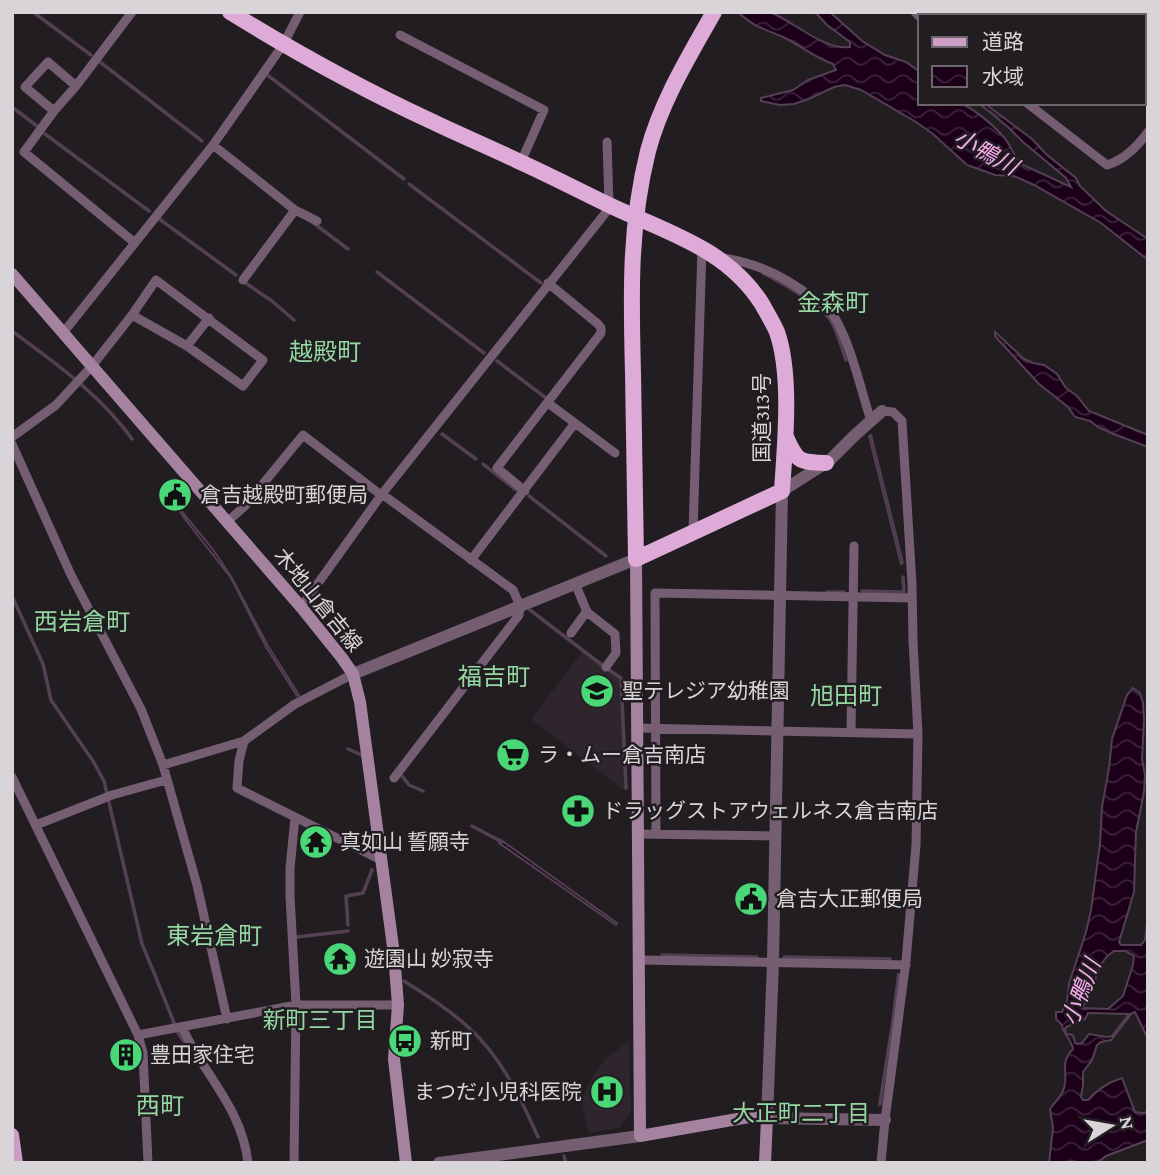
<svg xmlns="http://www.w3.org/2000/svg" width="1160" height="1175" font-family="'Crimson Pro','Noto Sans JP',serif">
<defs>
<pattern id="water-waves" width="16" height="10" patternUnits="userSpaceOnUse" patternTransform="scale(1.75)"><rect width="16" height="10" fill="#1c001a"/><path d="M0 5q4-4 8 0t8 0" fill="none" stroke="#3c243b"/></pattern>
</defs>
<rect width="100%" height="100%" fill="#221d21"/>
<path fill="#2e252d" d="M582,652L623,680L628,790H624L531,719Z
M629,1041L631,1111L619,1128L588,1133L581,1098L596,1072L604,1061L611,1054Z"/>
<path fill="url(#water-waves)" stroke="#544053" stroke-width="2" fill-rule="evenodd" d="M738,12C749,12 763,10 772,13C794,22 825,51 850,47V42L827,25L815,12H830L862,41L885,55L906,62L920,72V103C931,103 949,101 959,103C973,107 998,129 1006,140C1012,148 1014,157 1021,164L1071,187L1066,178L1023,142L1008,127L981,105L974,103H984L1032,139L1047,155L1076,178L1080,186L1106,211L1148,239V260L1101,223L1034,185L1014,176L995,175L967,165L933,134L916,122L861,90L845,85L834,87L809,99L794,104L780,105L761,101V98L793,90L808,80L836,70L833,64C815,58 800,45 783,37C765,29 753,27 738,12Z
M995,332L1024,359L1033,363L1044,365L1057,374L1066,388L1077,396L1089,411L1148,435V447L1111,433L1098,427L1090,421L1075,417L1068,407L1039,384L995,336Z
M871,435L903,563L901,564L869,436Z
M184,514L214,551L232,578L268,646L299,695L297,696L266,647L231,578L182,515Z
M1133,688L1140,693L1143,703L1144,720L1142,759L1145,775L1144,792L1136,832L1134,892L1119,942L1121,945H1141L1145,940L1148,914V1039L1135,1012L1132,1013L1111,1040L1101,1042L1097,1045L1092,1060L1083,1072V1085L1081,1097L1083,1100H1088C1097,1090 1109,1082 1122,1078L1135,1112L1142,1113L1148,1112V1140L1106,1156L1097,1163H1049L1053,1128L1050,1109C1054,1103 1060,1098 1063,1091C1070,1074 1058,1064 1073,1049C1072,1040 1063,1035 1062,1025L1056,1019V1012H1062L1067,1001L1069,984L1086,932L1091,910L1100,844L1102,807L1109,768L1112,739L1127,695ZM1114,951H1125L1134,956L1133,965L1123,996L1108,1009L1082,1008C1085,1003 1088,998 1091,992C1097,976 1098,961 1114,951ZM1088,1013L1128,1014H1129L1112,1036L1107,1037L1089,1034L1082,1043L1078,1044L1075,1043L1073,1035L1066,1034L1065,1029L1066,1027L1085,1019Z
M501,840L617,923L616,925L499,843Z
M898,974L900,975L881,1104L879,1105L892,1023Z"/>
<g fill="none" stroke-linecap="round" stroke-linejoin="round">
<path stroke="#544053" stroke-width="3.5" d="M33,12L91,55
M100,62L202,141
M266,74L404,179
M12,107L37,126
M45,134L149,211
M409,184L541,283
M158,218L236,275
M312,222L348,249
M377,272L484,353
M763,273C782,283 816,302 829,318C837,328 841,347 846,360
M244,282L272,301L294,320
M12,331C56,364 100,394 132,439
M497,361L546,398
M442,434L476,459
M483,464L516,490
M169,495L185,517
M529,496L606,556
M903,577L904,592
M862,591L902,592
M827,592H844
M12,596L43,664L51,700L93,761L104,781L142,944L155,975L178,1033L189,1049
M530,610L602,665
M609,670L621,678L626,788
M348,749L364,756
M398,774L402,776L409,785L423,791
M472,826L502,842
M348,925L346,896L363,893L372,870
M297,937L348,931
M662,955L757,957
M784,957L890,959
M404,981C426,995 448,1009 467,1026C501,1056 520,1097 538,1137
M564,1156L566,1163"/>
<path stroke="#755e72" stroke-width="9" d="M132,12L76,86L54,111L24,152L135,243
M915,12L920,17
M400,35L544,110L521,162
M1027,103L1107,165C1124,160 1137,147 1148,132
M54,111L25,87L48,62L76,86
M607,142L609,205
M213,145L295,210L317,221
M723,258C758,263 788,278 815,300C822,306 831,311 835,318C851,345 861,390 871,421
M243,280L295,210
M63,333L213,145L283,45L300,12
M187,346L209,318
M548,403L615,453
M12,437L56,405L92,366L132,315L156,280L263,360L243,386L187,346L132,315
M12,444L71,575L141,709L163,765L197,885L227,1019
M525,491L497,468L601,333V328L598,324L548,283
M382,494L513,590L520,606L519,615L394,778
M227,522L245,506L303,435L381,495
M693,532L702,248
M471,560L575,423
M575,583L587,612L615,634L616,653L606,667
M301,607L382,494L611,206
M571,633L587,611
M637,728L918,734
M851,732L854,546
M244,741L239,761L237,788L381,860
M163,765L244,741L295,704L353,674
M12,777L138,1035L143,1053L148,1163
M36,825L112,795L166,780
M639,834L775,836
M656,834L655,593L912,598
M640,960L906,965
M182,1027C204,1075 242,1108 248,1163
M138,1035L296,1005H398
M294,1163L296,1005L290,896V868L295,818
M881,1163L885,1120L906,961L916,845L918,734L913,641L912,584L902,421L893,412L882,411"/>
<path stroke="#755e72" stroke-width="12" d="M882,411L854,436L829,461L782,491L773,962L767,1118L885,1120
M353,674L636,559
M439,1163L640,1136"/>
<path stroke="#a682a1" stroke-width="12" d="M12,274L301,607L342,658L353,674L360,702L394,954L398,1005L394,1059L406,1163
M636,559L640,1136L749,1117L767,1118L765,1163"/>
<path stroke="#cc9ec6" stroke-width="14" d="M12,1135L16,1163"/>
<path stroke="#deaad7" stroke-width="16" d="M230,12C295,52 362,89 431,121C460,135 489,147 518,161C549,175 578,190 609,205C665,232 727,248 762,304C767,313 773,323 777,332C792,375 785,444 782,491L636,559C635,497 634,435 633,373C631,296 629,227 648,151C661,102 689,56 714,12
M786,437C797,462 799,462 826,463"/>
</g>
<defs>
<g id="civic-disc" transform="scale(1.75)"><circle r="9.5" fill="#4ad778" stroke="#221d21"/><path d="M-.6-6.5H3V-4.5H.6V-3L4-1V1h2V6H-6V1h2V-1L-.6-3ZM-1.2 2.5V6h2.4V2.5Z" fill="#111"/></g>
<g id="school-disc" transform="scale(1.75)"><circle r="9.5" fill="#4ad778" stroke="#221d21"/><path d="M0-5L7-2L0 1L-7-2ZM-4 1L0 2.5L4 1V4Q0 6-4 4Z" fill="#111"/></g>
<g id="supermarket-disc" transform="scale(1.75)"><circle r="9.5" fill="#4ad778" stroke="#221d21"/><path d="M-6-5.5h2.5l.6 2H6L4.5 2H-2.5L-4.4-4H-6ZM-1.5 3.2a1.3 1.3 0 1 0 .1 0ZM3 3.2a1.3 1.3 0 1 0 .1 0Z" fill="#111"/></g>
<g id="pharmacy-disc" transform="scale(1.75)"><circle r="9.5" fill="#4ad778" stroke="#221d21"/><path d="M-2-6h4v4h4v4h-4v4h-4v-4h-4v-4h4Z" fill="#111"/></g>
<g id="temple-disc" transform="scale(1.75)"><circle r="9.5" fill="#4ad778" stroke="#221d21"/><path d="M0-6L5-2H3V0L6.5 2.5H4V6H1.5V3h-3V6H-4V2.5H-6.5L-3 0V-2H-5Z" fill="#111"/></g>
<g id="bus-disc" transform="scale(1.75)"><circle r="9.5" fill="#4ad778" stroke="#221d21"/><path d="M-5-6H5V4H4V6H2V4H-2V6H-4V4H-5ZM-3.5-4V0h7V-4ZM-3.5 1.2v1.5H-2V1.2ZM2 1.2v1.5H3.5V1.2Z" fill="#111"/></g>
<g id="building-disc" transform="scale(1.75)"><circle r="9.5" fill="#4ad778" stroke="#221d21"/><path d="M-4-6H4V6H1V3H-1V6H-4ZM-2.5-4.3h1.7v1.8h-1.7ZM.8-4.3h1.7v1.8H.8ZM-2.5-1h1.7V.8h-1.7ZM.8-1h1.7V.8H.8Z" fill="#111"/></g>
<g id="hospital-disc" transform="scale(1.75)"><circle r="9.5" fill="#4ad778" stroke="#221d21"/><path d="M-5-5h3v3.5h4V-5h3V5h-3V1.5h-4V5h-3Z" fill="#111"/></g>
</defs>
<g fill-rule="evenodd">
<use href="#civic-disc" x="175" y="495"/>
<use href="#school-disc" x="597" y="691"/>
<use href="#supermarket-disc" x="513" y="755"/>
<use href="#pharmacy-disc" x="578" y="811"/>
<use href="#temple-disc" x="316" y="842"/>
<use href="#civic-disc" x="751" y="899"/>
<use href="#temple-disc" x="340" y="959"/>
<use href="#bus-disc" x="405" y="1041"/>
<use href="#building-disc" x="126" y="1055"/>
<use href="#hospital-disc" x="607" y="1092"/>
</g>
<g text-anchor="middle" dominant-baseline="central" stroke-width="5" stroke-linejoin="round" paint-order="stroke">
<g font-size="21" fill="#d8d4d7" stroke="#221d21">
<text transform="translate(762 418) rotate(-90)">国道313号</text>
<text transform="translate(318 600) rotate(51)">木地山倉吉線</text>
</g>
<g font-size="21" fill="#d8d4d7" stroke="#221d21" text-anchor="start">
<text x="200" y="495">倉吉越殿町郵便局</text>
<text x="622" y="691">聖テレジア幼稚園</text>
<text x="538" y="755">ラ・ムー倉吉南店</text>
<text x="602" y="811">ドラッグストアウェルネス倉吉南店</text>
<text x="340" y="842">真如山 誓願寺</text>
<text x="776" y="899">倉吉大正郵便局</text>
<text x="364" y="959">遊園山 妙寂寺</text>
<text x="430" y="1041">新町</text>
<text x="150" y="1055">豊田家住宅</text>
<text x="582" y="1092" text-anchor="end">まつだ小児科医院</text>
</g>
<g font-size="23" font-style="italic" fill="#f5abec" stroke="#221d21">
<text transform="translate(986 152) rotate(29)">小鴨川</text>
<text transform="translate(1081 992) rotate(-69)">小鴨川</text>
</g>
<g font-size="23" fill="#94d7a2" stroke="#221d21">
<text x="320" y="1020">新町三丁目</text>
<text x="801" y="1113">大正町二丁目</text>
</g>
<g font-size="24" fill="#94d7a2" stroke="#221d21">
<text x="833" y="302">金森町</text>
<text x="325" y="351">越殿町</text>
<text x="82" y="621">西岩倉町</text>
<text x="494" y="676">福吉町</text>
<text x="846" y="695">旭田町</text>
<text x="214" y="935">東岩倉町</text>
<text x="160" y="1105">西町</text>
</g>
</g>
<rect width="1160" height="1175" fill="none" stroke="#d8d4d7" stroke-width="28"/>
<rect x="918" y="14" width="228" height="91" fill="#221d21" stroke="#6b666a" stroke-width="2"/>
<rect x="932" y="37" width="35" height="10" fill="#cc9ec6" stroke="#6b666a" stroke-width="2"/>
<text x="982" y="49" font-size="21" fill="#d8d4d7">道路</text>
<rect x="932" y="66" width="35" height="21" fill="url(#water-waves)" stroke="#6b666a" stroke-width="2"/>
<text x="982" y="84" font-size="21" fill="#d8d4d7">水域</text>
<g transform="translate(1111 1126) rotate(79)" stroke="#221d21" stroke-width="5" paint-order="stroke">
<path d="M0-5L12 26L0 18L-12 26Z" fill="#d8d4d7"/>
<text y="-10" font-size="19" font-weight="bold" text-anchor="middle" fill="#d8d4d7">N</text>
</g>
</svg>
